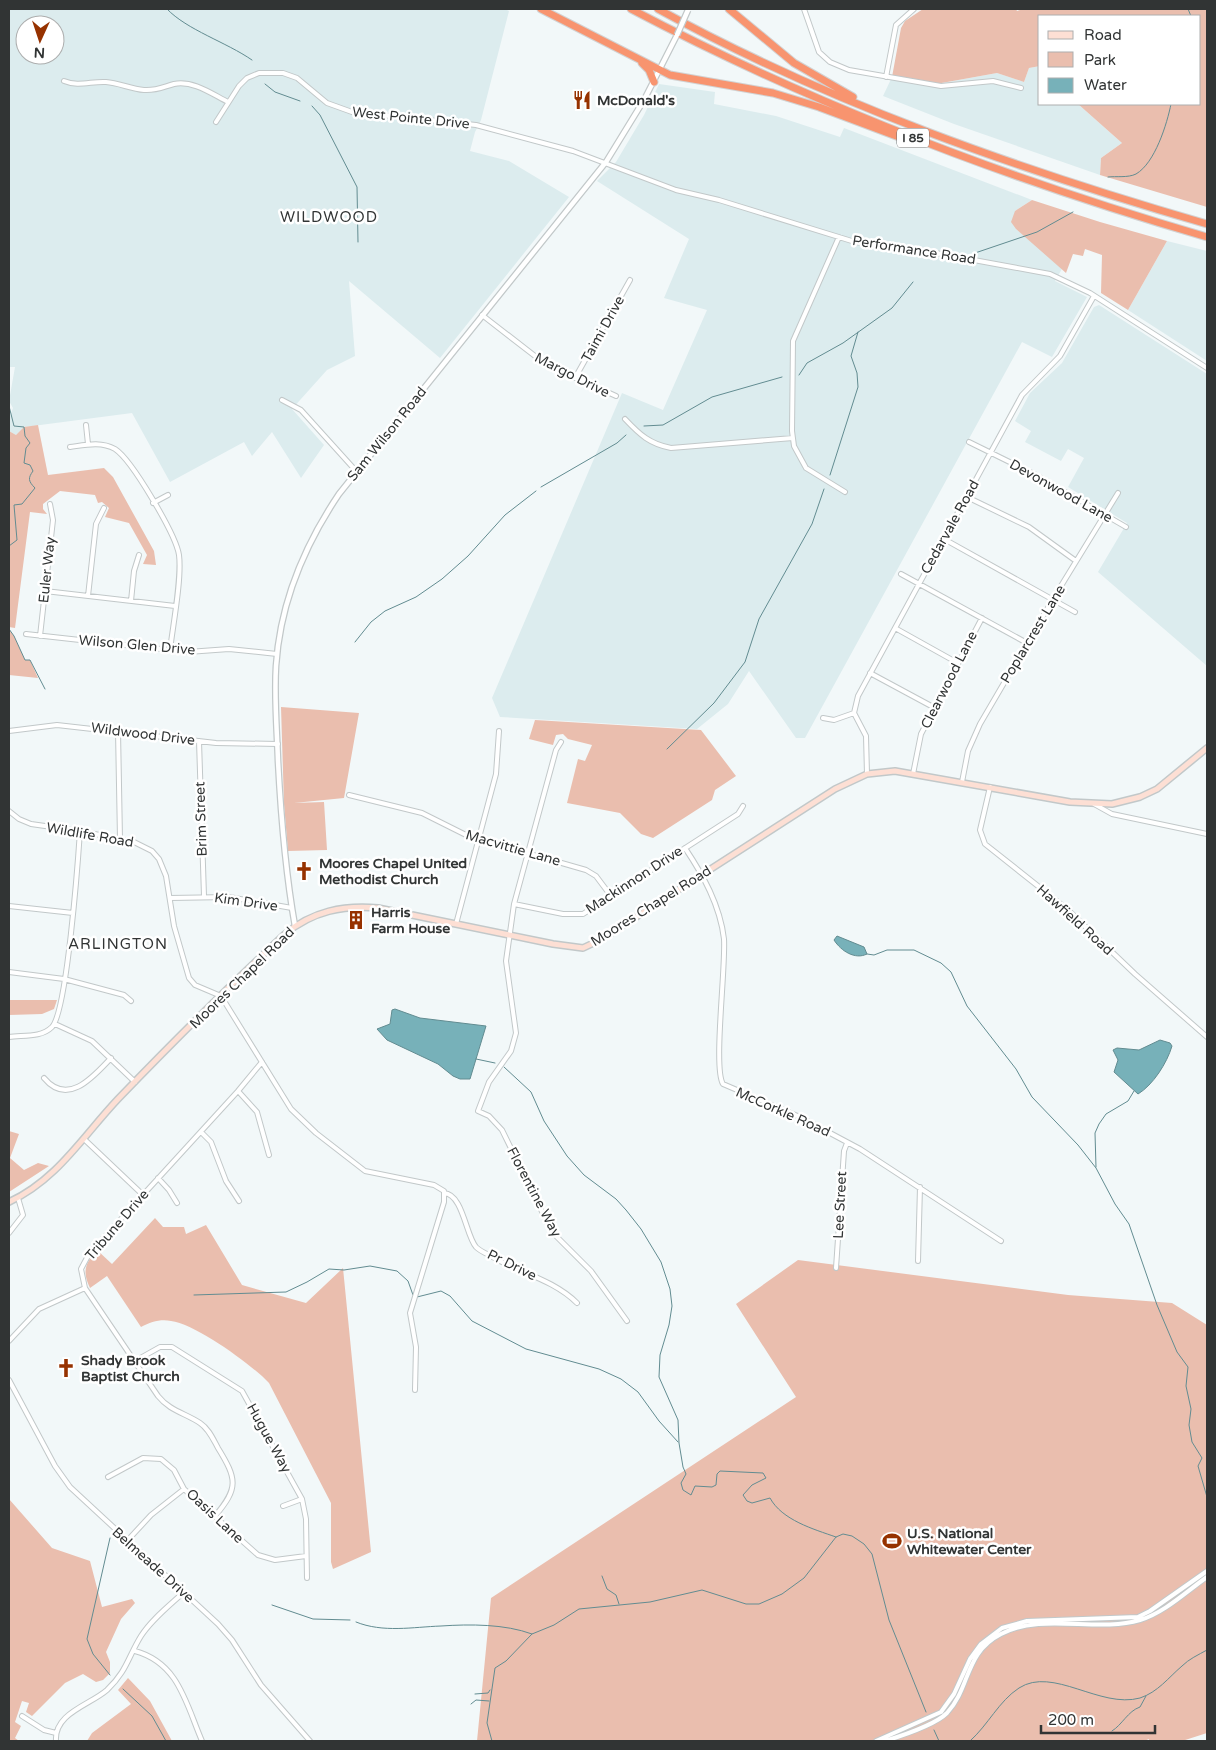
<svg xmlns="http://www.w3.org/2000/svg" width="1216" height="1750" font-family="'Varela Round',sans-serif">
<rect width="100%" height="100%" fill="#f2f8f9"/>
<path fill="#dcecee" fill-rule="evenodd" d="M9,9H505L509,11L481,120L475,132L470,151L509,161L569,197L440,358L349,281L355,356L327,370L292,409L324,445L301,478L272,432L252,456L244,442L170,482L132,413L25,427L16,435L9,431V419L13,408L9,401L15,367H9ZM25,25H55V55H25Z
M1040,66V104H1078L1122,143L1101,158L1100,175L954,124L883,96L892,77L936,84L997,73L1024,82L1029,68Z
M659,84L715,92L714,104L776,116L840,137L844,128L1032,200L1015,211L1016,229L1063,267L1055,281L1087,297L1052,357L1022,342L805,738H796L749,671L728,704L697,729L500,717L492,698L622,393L663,410L707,310L664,298L689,239L597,181L616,162L644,115Z
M1167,241L1207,251V361L1128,310Z
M1099,305L1207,374V666L1098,572L1127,523L1068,487L1084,458L1068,449L1061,461L1025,442L1031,431L1015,421L1030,393L1062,363L1094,307Z"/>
<path fill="#eabeae" d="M923,9H1016L1017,11L1023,9H1207V207L1100,175L1101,158L1122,143L1078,104H1200V16H1040V66L1029,68L1024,82L997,73L936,84L892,77L901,28L905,21Z
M1032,200L1100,222L1167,241L1128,310L1101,293L1102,255L1085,249L1083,256L1073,254L1066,273L1016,229L1011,222L1015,211Z
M38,425L48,475L104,468L113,477L154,551L156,565L143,564L147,555L129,523L105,517L109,508L102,502L98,503L95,495L60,491L43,504V509L47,514L30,512L15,628L9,627V431L16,435L24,427Z
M9,629L14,636L25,660H30L38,678L9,675Z
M281,707L359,713L344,798L294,803L324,802L327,850L288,851L284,804Z
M535,720L701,730L736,776L715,790L712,800L653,838L641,834L620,813L567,803L578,759L585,761L592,745L568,739L563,734L556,735L553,745L529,739Z
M9,1000H57L54,1009L42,1014L9,1015Z
M9,1131L19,1134L10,1158L24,1170L38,1163L49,1166L9,1192Z
M155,1218L163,1227H184L186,1234L206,1225L242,1285L306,1303L343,1268L371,1552L333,1569L331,1562V1503L269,1383C252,1365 196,1324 171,1321C160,1319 151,1322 141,1327L107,1276L90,1288C82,1272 85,1263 97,1250L112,1264Z
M798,1260L1068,1295L1172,1303L1207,1325V1733L1182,1741H1149V1739L1144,1741H477L491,1598L796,1397L736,1304Z
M9,1499L52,1548L90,1561L102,1607L132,1599L135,1603L121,1619L106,1652L110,1662V1673L103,1680L96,1682L83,1674L65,1683L32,1716L26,1712L29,1703L22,1701L15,1722L21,1726L15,1738L19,1741H9Z
M128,1678L150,1701L172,1741H87L92,1733L131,1704L118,1690Z"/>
<path fill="#77b1b9" stroke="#628c91" d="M837,936L864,947L867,954C855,960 841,951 834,940Z
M395,1009L420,1018L486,1026L470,1079H460L453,1076L438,1064L387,1040L377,1029L390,1024L392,1010Z
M1160,1040L1170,1043L1172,1046C1167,1063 1153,1085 1138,1094L1114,1072L1118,1060L1113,1050L1117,1048L1139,1050Z"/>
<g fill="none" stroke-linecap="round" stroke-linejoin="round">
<path stroke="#628c91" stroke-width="1" d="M167,9C187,30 226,42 252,60
M1188,9L1191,16
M265,84L275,92L300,101
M312,106L320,115L357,187L358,242
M1108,177C1116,176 1128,178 1136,174C1155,163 1167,124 1171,104
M975,253L1037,232L1073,212
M799,375L807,363L843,343L892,308L913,282
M9,406L14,426L24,427L25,436L30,443L26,448L24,463L30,465L33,471C28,478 28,481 35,488L22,504L14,505L17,540L9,546
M644,426L663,425L712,397L782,377
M830,475L858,387L857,373L851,356L858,332
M541,487L617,443L626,435
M9,629L14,636L25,660H30L45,689
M355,642L371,622L385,611L416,597L442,579L468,556L505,515L536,491
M667,749L714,703L745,662L759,619L812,524L824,489
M867,954L874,955L887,950H914L941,963L951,972L967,1006L1016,1069L1032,1097L1078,1145L1096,1168L1115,1204L1129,1224L1157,1305L1177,1352L1188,1367L1186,1386L1191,1409L1189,1425L1192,1442L1202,1458L1198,1466L1207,1497
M476,1059L495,1063
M504,1067L531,1092L544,1121L567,1156L584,1175L616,1199L626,1210L641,1229L661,1262L670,1289L672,1306L669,1325L660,1355L659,1377L678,1420L679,1443L683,1467L686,1474L681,1483L683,1490L691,1495L695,1486L712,1487L716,1485L717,1474L720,1471L763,1473L766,1478L752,1485L743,1495L747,1501L752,1503L770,1498C782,1520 813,1529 836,1537
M1096,1167L1095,1133L1099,1124L1106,1114L1128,1101L1134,1091
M194,1295L286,1292L307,1282L329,1269L344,1270L370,1266L397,1271L408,1281L413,1295
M417,1297L441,1291L450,1296L472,1321L526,1349L599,1369L621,1379L638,1392L659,1421L678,1442
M110,1538L87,1639L93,1654L110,1675
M602,1576L607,1589L616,1595L619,1604
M272,1605L313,1619L350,1620
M356,1622C383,1633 413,1627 441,1626C470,1624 505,1624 532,1634L554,1625L579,1609L650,1602L702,1590L746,1604H759L782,1594L804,1578L836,1537L843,1534L852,1536L864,1544L872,1554L889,1620L926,1712
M123,1689L152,1716L166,1741
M475,1694L488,1693L490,1690
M471,1704L476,1700L489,1701
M934,1730L939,1741
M1112,1731C1122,1725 1128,1711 1140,1707L1146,1696
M492,1741L487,1723L495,1668L506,1661L532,1634
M970,1741C988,1725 999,1701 1019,1688C1053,1666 1100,1709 1140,1698C1158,1692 1168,1678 1182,1666C1189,1659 1198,1655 1207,1650"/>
<g stroke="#c2c8c9" stroke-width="6">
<path id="minor" d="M804,9L819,52L830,62L849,70L941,86L993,81L1021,88
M886,77L896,25L914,9
M64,81C78,87 92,81 106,82C119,83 131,89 144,90C156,91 163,87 174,84C193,80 212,94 228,102
M216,122L239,86L247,78L259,73H283L297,78L327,103L352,112L476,125L573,151L676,190L719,200L855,242L914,249L1050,274L1090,293L1207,368
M839,237L793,341L792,431L794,446L806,468L845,492
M482,315L544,363L616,396
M575,378L630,280
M282,400L301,410L357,472
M625,419C640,435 650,444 671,448L793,438
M86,425L88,444
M969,442L1036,475L1126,527
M70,447C85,445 101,441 115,449C132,460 176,535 179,555C182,578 173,625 170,650
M967,497L1029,527L1076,561
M153,503L168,495
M944,539L1075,612
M901,574L1027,643
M45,591L175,606
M88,596L96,524L104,508
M131,601L134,571L139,555
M895,628L956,662
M26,634L188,652L229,649L277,654
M40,636L53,520L50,504
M870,673L935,708
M823,718L834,720L854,713
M9,731L57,725L216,743L278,744
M118,731L120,839
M199,741L204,896
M561,742L556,750L514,904L506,961L516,1033L511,1051L489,1082L478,1111L489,1116L502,1130L552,1232L591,1271L627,1321
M867,774L866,736L854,713L858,696L1022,395L1060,356L1094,296
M913,774L921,734L982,618
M962,782L968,751L980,724L1053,599L1118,493
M990,787L980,830L985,844L1067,909L1135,974L1207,1037
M349,795L422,813L468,836L586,870L596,876L611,896
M1094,804L1112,814L1207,834
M9,811L19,819L31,824L80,831L134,842L152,851L159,859L166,876L174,926L189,978L195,985L221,996L291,1109L316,1133L365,1171L434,1185L444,1191V1202L410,1313L416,1347L415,1390
M685,848C703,875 720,905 724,939C726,967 713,1068 723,1084L800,1117L860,1149L1001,1241
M170,898L229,897L292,908
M514,904L563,914H583L738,814L743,806
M9,906L73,913
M456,924L496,774L499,731
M9,972L64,979L124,995L131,1001
M55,1024L92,1041L135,1082
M9,1037C23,1035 41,1038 52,1027C67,1011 78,861 80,831
M44,1078C68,1107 94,1076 111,1058
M238,1091L257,1112L269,1155
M201,1132L211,1142L226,1181L239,1201
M84,1139L142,1194
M158,1178L169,1190L177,1203
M444,1193C463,1194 466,1236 476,1247C481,1252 490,1255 496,1259C522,1273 555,1281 577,1303
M9,1233L23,1215L18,1198
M918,1261L920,1187
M836,1268L844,1151L847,1143
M9,1341L39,1309L85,1288
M135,1361L160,1347H172L242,1391L302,1499L306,1519L307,1578
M9,1380L55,1466L70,1487L218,1624L232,1640L261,1685L310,1741
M108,1477L143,1458L161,1459L174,1470L184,1489L258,1555L275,1560L306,1556
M283,1506L302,1499
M215,1516C239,1488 237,1479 218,1448C213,1439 209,1429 200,1423C185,1413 170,1411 158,1396L85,1288L81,1269L89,1254L238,1091L262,1062
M127,1541L151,1515L184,1489
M135,1651C179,1663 186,1704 202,1741
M22,1716L44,1730L56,1733
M56,1741C54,1713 90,1705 107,1690C127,1671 128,1657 141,1636C152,1619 169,1606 184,1592
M876,1741L941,1712L954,1694L970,1659L981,1644L1002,1628L1027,1621L1138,1617L1150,1611L1207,1571
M885,1741C901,1736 935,1725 947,1713C971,1687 964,1653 1001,1634C1043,1612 1096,1633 1140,1620C1164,1613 1187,1591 1207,1577"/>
</g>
<g stroke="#c2c8c9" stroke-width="7">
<path id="tertiary" d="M295,926C285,870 281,818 278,761C277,730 274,698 276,666C280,604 304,546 339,494L606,162L644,100L677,35"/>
</g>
<g stroke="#c2c8c9" stroke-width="8">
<path id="secondary" d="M9,1202C57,1180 83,1136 118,1099C172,1043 228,987 285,934C313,911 343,905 378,908L553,944L583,948L602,939L835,789L867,774L895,771L1070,802L1112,804L1140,797L1157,789L1207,748"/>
</g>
<g stroke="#d2d2d2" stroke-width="9">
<path id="motorway" d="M541,9L670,75L773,93L819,107L899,137
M631,9C815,106 1008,179 1207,237
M658,9C829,103 1020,170 1207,224
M729,9L794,63L853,97
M642,63L649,70L654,82"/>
</g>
<use href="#minor" stroke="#fff" stroke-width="4"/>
<use href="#tertiary" stroke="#fff" stroke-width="4.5"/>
<use href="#secondary" stroke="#fddfd4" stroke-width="5"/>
<use href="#motorway" stroke="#f8946f" stroke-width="7"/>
<g stroke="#c2c8c9" stroke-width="7" stroke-linecap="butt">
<path id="tertiary-bridge" d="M677,35L688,10"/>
</g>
<use href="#tertiary-bridge" stroke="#fff" stroke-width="4.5"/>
</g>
<defs>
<g id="restaurant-bare" transform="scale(1.5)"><path d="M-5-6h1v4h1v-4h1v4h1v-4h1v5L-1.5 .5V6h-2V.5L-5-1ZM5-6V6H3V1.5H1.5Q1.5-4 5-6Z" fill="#963200" stroke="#fff" stroke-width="2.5" paint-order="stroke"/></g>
<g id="church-bare" transform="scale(1.5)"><path d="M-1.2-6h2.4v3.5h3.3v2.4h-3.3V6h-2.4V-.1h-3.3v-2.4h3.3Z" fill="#963200" stroke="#fff" stroke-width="2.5" paint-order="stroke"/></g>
<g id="building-bare" transform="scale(1.5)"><path d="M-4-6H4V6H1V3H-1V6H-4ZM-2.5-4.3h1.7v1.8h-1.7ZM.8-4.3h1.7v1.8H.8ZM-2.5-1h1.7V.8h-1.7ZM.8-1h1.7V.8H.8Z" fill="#963200" stroke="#fff" stroke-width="2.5" paint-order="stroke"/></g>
<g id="stadium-bare" transform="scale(1.5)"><path d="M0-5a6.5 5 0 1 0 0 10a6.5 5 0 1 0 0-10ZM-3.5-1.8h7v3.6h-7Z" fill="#963200" stroke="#fff" stroke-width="2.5" paint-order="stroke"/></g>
</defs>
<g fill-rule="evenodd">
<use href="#restaurant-bare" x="582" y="100"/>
<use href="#church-bare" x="304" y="871"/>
<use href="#building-bare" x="356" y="920"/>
<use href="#church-bare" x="66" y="1368"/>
<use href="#stadium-bare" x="892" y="1541"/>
</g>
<g text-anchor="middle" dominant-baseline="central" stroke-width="5" stroke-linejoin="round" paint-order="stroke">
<rect fill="#fff" stroke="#6f7171" stroke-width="1" x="897" y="128.5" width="32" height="19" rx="4"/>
<g font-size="12" font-weight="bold" fill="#313434">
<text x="913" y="138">I 85</text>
</g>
<g font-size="14" font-weight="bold" fill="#313434" stroke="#fff" text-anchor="start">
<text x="597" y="100">McDonald's</text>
<text x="319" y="863">Moores Chapel United<tspan x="319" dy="16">Methodist Church</tspan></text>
<text x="371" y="912">Harris<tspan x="371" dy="16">Farm House</tspan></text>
<text x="81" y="1360">Shady Brook<tspan x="81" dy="16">Baptist Church</tspan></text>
<text x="907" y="1533">U.S. National<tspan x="907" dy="16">Whitewater Center</tspan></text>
</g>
<g font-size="14" fill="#313434" stroke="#fff">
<text transform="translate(411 118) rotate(6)">West Pointe Drive</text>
<text transform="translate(914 250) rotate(9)">Performance Road</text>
<text transform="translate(603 329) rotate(-61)">Taimi Drive</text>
<text transform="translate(572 375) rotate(27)">Margo Drive</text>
<text transform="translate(387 434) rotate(-51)">Sam Wilson Road</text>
<text transform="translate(1061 491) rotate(29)">Devonwood Lane</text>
<text transform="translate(950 527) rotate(-61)">Cedarvale Road</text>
<text transform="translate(47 570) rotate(-84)">Euler Way</text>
<text transform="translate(1033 634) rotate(-59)">Poplarcrest Lane</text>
<text transform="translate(137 645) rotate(5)">Wilson Glen Drive</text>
<text transform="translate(949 680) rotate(-63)">Clearwood Lane</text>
<text transform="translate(143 734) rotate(7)">Wildwood Drive</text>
<text transform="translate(201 819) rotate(-92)">Brim Street</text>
<text transform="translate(90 835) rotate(10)">Wildlife Road</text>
<text transform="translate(513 848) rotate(16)">Macvittie Lane</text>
<text transform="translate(634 880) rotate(-33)">Mackinnon Drive</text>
<text transform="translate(246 902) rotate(8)">Kim Drive</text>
<text transform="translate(651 906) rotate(-32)">Moores Chapel Road</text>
<text transform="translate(1075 920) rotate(42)">Hawfield Road</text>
<text transform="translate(242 978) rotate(-44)">Moores Chapel Road</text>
<text transform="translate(783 1112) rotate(24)">McCorkle Road</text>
<text transform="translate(534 1192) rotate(62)">Florentine Way</text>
<text transform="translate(840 1205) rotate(-87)">Lee Street</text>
<text transform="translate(117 1225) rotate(-49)">Tribune Drive</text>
<text transform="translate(512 1265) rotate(26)">Pr Drive</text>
<text transform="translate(269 1438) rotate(61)">Hugue Way</text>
<text transform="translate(215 1516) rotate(43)">Oasis Lane</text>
<text transform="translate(153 1565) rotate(42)">Belmeade Drive</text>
</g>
<g font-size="15" letter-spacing="1" fill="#313434" stroke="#fff">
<text x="329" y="217">WILDWOOD</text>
<text x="118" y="944">ARLINGTON</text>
</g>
</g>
<rect width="1216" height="1750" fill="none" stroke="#313434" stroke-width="20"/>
<rect x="1038" y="15" width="162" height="90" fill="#ffffff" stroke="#adaeae"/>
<rect x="1048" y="31" width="25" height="8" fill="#fddfd4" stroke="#adaeae"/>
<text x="1084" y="40" font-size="15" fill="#313434">Road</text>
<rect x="1048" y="52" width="25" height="15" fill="#eabeae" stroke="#adaeae"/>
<text x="1084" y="65" font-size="15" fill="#313434">Park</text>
<rect x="1048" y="78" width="25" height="15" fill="#77b1b9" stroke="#adaeae"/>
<text x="1084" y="90" font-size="15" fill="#313434">Water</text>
<g transform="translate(40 40) rotate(183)"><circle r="24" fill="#ffffff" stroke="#adaeae"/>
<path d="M0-4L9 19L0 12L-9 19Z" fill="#963200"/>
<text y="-8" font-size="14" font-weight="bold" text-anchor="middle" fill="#313434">N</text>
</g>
<path d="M1041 1725v8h114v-8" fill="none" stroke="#313434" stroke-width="2.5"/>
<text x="1048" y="1725" font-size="15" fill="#313434" stroke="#ffffff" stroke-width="4" paint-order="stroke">200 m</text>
</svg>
